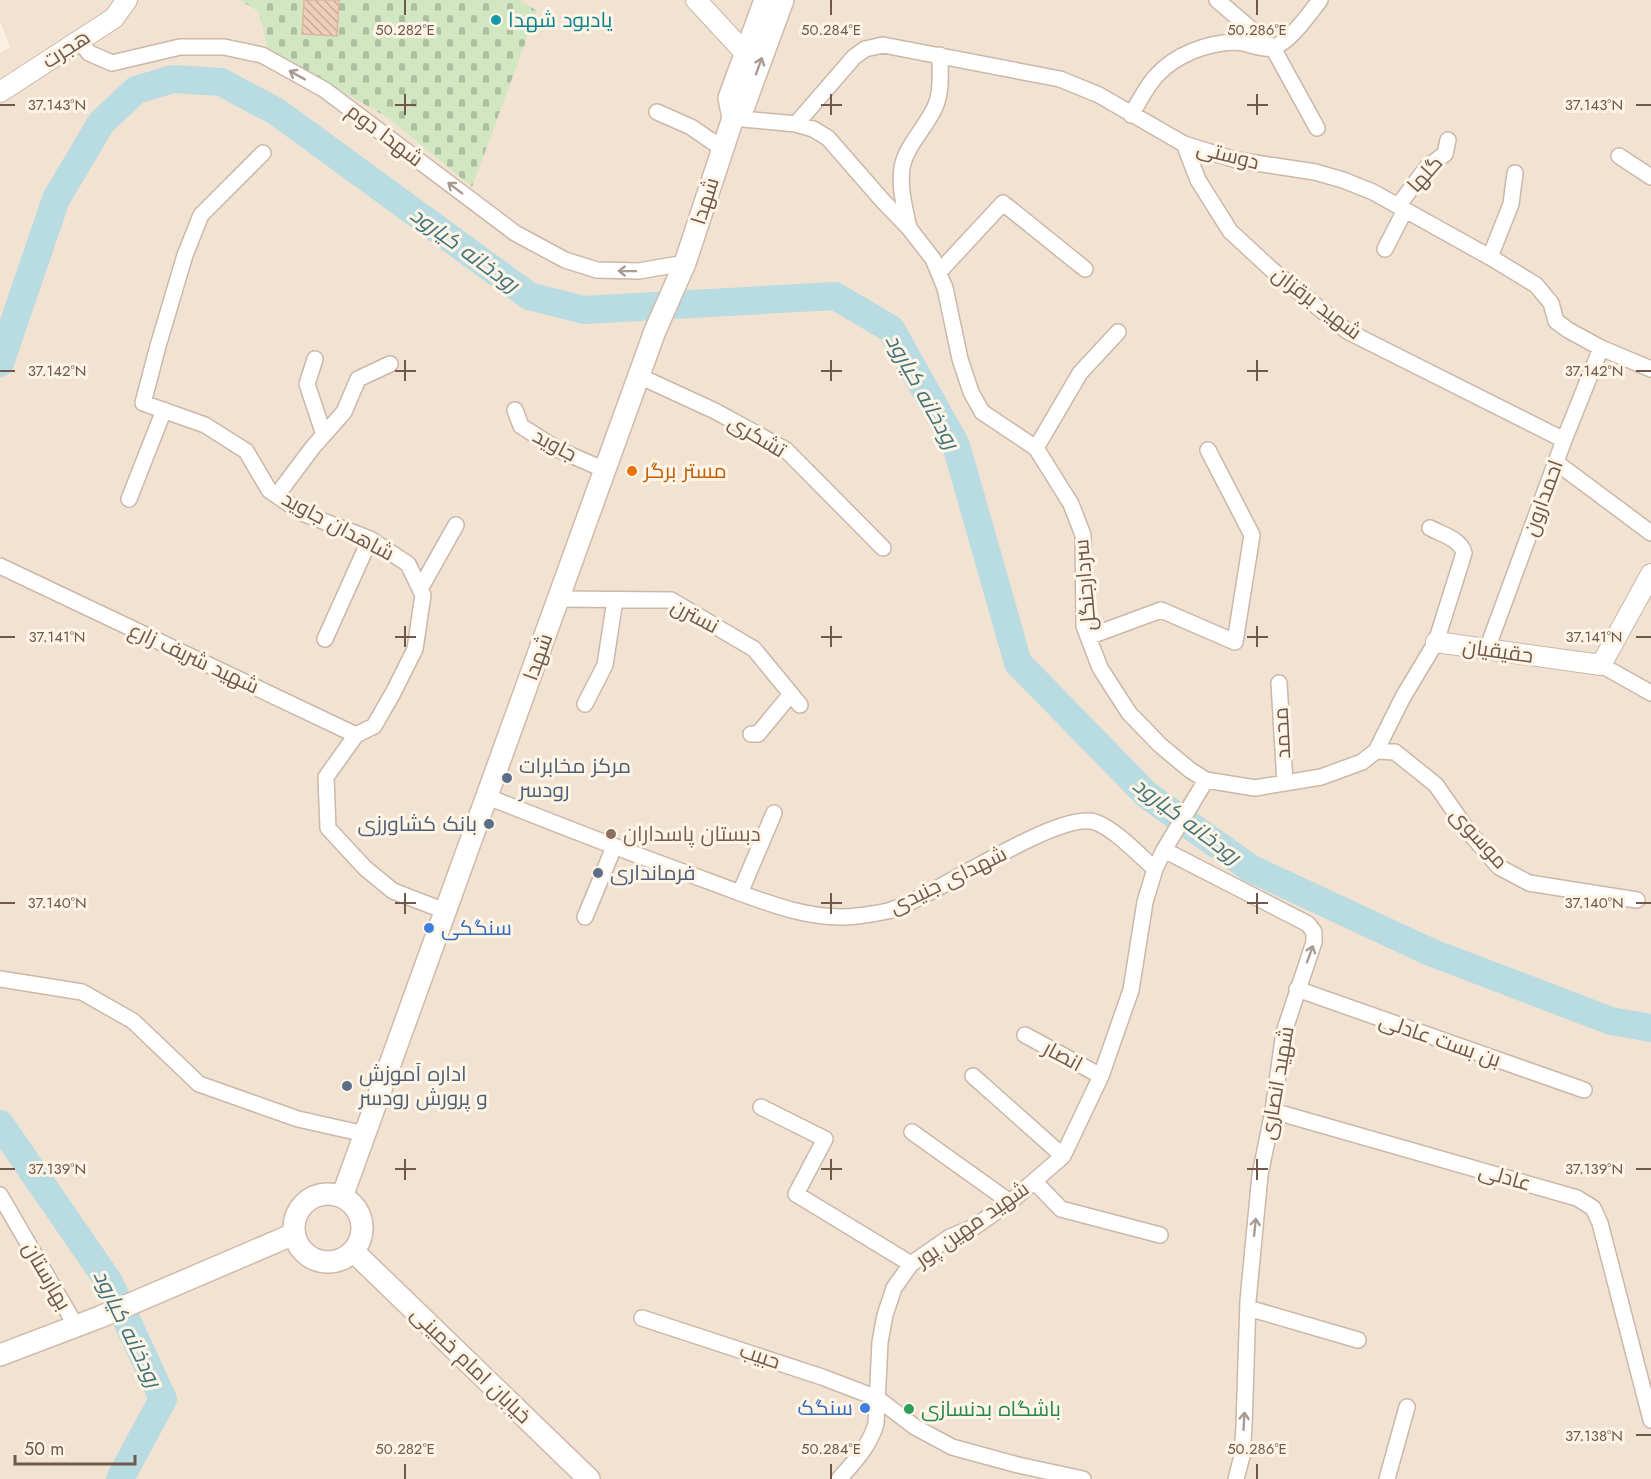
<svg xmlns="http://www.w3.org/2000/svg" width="1651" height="1479" font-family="Jost,Cairo,sans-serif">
<defs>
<pattern id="cemetery-stones" width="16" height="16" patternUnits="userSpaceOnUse" patternTransform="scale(1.5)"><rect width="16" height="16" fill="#d1e7c2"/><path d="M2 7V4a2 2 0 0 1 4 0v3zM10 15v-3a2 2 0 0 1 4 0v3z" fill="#aebea0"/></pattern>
<pattern id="building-back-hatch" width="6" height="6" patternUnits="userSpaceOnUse" patternTransform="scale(1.5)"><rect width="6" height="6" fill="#eecfbb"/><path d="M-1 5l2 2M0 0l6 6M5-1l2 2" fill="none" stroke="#c5ab9a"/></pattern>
</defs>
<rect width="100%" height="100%" fill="#faf1e2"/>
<path fill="#f2e2d1" d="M0,0H1651V1479H0V53L10,47L0,21Z"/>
<path fill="url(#cemetery-stones)" d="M240,0H520L537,11L472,187L390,119L268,48L259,12Z"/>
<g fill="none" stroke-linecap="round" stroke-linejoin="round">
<path stroke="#b8dce2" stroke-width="28" d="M0,363L56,199L101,123L136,90L173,79L221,82L277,112L529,296L584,310L835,296L891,329L956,445L1018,663L1147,795L1250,868L1430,952L1611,1021L1651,1028
M0,1124L109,1282L163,1399L120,1479"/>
</g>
<path fill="url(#building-back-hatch)" stroke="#e0b69d" stroke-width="1.5" d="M304,0H339L337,36L302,34Z"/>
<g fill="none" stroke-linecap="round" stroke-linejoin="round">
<g stroke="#cab8a9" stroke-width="18">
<path id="minor" d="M1217,0L1273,48L1317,128
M80,41L89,53L112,63L180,47H224L262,55L325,90L515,233L565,260L597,270L639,271L685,263
M657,112L691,127L723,149
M1131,115C1139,102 1146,87 1156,76C1176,54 1207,43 1235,42C1247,42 1259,50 1271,48C1288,45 1310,13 1320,0
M733,118L796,124L813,129L828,138L882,200L909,228L933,259L945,288L960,359L971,392L982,412L1036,448L1071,504L1083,535L1084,626L1100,668L1129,713L1160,745L1190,770L1206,780L1255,788L1321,777L1362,762L1376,751L1403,697L1436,642L1464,553C1461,539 1441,534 1430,528
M796,124L854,57L865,49L883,45L1060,79L1099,95L1184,144L1236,160L1315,172L1343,180L1373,192L1495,260L1536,285L1551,303L1556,321L1568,330L1601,348L1651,369
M1184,144L1198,180L1230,231L1271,269L1347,331L1564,440
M263,153L201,215L185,255L158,346L143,403L205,425L246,451L269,490L302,513L370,539L408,564L423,595L415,649L393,693L374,726L356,735L326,777L328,828L365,868L393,891L445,911
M1619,156L1651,177
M1398,206L1427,167L1445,154L1448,140
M909,228C905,209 899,188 902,168C905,147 927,126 935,107C942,92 940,71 940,55
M1385,249L1405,210
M1490,257L1511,204L1515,173
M939,272L1003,203L1085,269
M315,359L307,384L324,435
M639,376L715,411L786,450L883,548
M515,410L521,426L557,449L605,470
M1036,448L1080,373L1118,332
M1557,463L1651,533
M277,495L313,447L344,412L358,379L390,364
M129,499L164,410
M0,566L356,735
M420,589L456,525
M559,599L671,600L754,649L800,705
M1088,637L1161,610L1235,642L1252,535L1208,450
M325,639L370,539
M1487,649L1564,440L1601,348
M1601,665L1651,693
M1279,683L1285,783
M585,704L605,665L615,600
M751,734H758L791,694
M1376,751L1395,752L1436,785L1468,831L1499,867L1529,883L1637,900
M488,797C561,826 634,855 708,881C755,898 807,922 857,916C867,915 878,913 888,911C933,898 1057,810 1095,822C1115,829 1139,855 1155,869
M1164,850L1308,924L1314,932V942L1284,1032L1273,1111L1260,1175L1248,1301L1244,1426L1242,1456L1236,1479
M740,893L774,813
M585,917L614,847
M0,979L82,992L133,1021L199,1084L298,1119L365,1134
M1297,989L1584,1090
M1025,1035L1101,1076
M973,1076L1063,1156
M761,1107L825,1139L796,1194L911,1264
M1273,1111L1577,1198L1593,1208L1600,1223L1651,1420
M912,1132L1010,1202
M1034,1181L1061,1209L1160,1235
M0,1195L76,1326
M1248,1308L1358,1340
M642,1318L822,1377L877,1398L915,1427L952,1447L1018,1465L1083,1479
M839,1479C854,1462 869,1447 876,1424L880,1342L885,1315L894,1288L911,1264L950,1237L974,1227L1010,1202L1063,1156L1101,1076L1131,990L1145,902L1155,869L1164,850L1206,780
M1387,1479L1407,1407"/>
</g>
<g stroke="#cab8a9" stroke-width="22">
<path id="tertiary" d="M696,0L746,54
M0,92L114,18L127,0
M1436,642L1601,665L1651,574"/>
</g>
<g stroke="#d0baaa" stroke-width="24">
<path id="secondary" d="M733,118L729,98L765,0
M294 1228a34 34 0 1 1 68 0a34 34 0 1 1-68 0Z
M342,1197L655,331L685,263L733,118L744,106L783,0
M353,1251L589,1479
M0,1355L100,1317L294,1234"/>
</g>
<use href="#minor" stroke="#fff" stroke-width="15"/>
<use href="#tertiary" stroke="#fff" stroke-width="20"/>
<use href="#secondary" stroke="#fff" stroke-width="21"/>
</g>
<defs><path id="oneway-shaft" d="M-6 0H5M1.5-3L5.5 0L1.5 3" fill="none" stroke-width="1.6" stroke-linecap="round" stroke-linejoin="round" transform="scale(1.5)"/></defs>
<g stroke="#a99b92">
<use href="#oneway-shaft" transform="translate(759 66) rotate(-70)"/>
<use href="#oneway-shaft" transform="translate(297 75) rotate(-151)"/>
<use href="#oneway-shaft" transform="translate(455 188) rotate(-143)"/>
<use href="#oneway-shaft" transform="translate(627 271) rotate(-179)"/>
<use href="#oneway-shaft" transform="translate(1310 954) rotate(-70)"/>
<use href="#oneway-shaft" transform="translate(1255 1227) rotate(-84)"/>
<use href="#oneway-shaft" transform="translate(1244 1421) rotate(-87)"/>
</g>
<path fill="none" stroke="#70584a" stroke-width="2" d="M405,0V15M831,0V15M1257,0V15M405,94V115M831,94V115M1257,94V115M0,105H15M395,105H416M821,105H842M1247,105H1268M1636,105H1651M405,360V381M831,360V381M1257,360V381M0,371H15M395,371H416M821,371H842M1247,371H1268M1636,371H1651M405,626V647M831,626V647M1257,626V647M0,637H15M395,637H416M821,637H842M1247,637H1268M1636,637H1651M405,893V914M831,893V914M1257,893V914M0,903H15M395,903H416M821,903H842M1247,903H1268M1636,903H1651M405,1159V1180M831,1159V1180M1257,1159V1180M0,1169H15M395,1169H416M821,1169H842M1247,1169H1268M1636,1169H1651M1636,1435H1651M405,1464V1479M831,1464V1479M1257,1464V1479"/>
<circle fill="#0f9aa8" stroke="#fef5e7" stroke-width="2" cx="496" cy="20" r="6"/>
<circle fill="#e8710a" stroke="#fef5e7" stroke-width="2" cx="632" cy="471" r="6"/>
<g fill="#5c6f8a" stroke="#fef5e7" stroke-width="2">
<circle cx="507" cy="778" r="6"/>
<circle cx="489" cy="824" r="6"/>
<circle cx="598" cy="873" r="6"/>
<circle cx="347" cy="1086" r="6"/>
</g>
<circle fill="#8d6e63" stroke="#fef5e7" stroke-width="2" cx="611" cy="834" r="6"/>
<g fill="#3f7fe0" stroke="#fef5e7" stroke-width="2">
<circle cx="429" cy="928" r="6"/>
<circle cx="865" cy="1408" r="6"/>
</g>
<circle fill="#2e9e5b" stroke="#fef5e7" stroke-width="2" cx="909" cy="1409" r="6"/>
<g text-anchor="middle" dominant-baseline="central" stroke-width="6" stroke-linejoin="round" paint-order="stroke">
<g font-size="21" fill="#0d838f" stroke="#fef5e7" text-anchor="start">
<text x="508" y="20">یادبود شهدا</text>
</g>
<g font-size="21" fill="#70584a" stroke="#fef5e7">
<text transform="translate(66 49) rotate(-33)">هجرت</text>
<text transform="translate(385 135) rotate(37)">شهدا دوم</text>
<text transform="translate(1228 155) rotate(14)">دوستی</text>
<text transform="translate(1425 174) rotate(-48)">گلها</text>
<text transform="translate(705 201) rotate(-72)">شهدا</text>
<text transform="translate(1317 303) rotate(37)">شهید برقزان</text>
<text transform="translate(757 436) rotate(31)">تشکری</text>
<text transform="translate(555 445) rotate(28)">جاوید</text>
<text transform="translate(1543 498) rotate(-70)">احمدارون</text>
<text transform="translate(338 526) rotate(28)">شاهدان جاوید</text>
<text transform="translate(1085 585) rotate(-95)">سردارجنگل</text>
<text transform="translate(695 616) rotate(28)">نسترن</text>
<text transform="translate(1498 651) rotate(8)">حقیقیان</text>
<text transform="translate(538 657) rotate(-70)">شهدا</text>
<text transform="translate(194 658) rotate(25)">شهید شریف زارع</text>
<text transform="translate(1282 733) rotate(-93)">محمد</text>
<text transform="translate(1479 838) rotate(48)">موسوی</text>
<text transform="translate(948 880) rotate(-26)">شهدای جنیدی</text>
<text transform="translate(1440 1040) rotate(19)">بن بست عادلی</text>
<text transform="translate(1063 1056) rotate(28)">انصار</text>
<text transform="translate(1277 1083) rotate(-80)">شهید انصاری</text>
<text transform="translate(1505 1177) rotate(16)">عادلی</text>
<text transform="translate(972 1224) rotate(-35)">شهید مهین پور</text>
<text transform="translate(47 1276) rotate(60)">بهارستان</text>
<text transform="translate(760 1356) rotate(18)">حبیب</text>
<text transform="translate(471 1365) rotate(44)">خیابان امام خمینی</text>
</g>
<g font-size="21" fill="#c56008" stroke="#fef5e7" text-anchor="start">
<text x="644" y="471">مستر برگر</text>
</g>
<g font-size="21" fill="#4e5e75" stroke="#fef5e7" text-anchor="start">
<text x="519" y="766">مرکز مخابرات<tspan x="519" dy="24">رودسر</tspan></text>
<text x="477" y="824" text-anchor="end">بانک کشاورزى</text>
<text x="610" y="873">فرماندارى</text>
<text x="359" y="1074">اداره آموزش<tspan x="359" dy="24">و پرورش رودسر</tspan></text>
</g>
<g font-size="21" fill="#785e54" stroke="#fef5e7" text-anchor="start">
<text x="623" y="834">دبستان پاسداران</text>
</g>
<g font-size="21" fill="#366cbe" stroke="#fef5e7" text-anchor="start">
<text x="441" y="928">سنگکى</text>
<text x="853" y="1408" text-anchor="end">سنگک</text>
</g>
<g font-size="21" fill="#27864d" stroke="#fef5e7" text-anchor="start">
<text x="921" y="1409">باشگاه بدنسازى</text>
</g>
<g font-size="22" font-style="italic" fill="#43737c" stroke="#fef5e7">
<text transform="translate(465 249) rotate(36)">رودخانه کیارود</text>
<text transform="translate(923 391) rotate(61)">رودخانه کیارود</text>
<text transform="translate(1187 820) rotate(37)">رودخانه کیارود</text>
<text transform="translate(128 1328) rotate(64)">رودخانه کیارود</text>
</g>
</g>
<g font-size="15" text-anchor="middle" fill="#70584a" stroke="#fef5e7" stroke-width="6" stroke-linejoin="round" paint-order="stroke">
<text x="405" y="35">50.282°E</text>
<text x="831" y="35">50.284°E</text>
<text x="1257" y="35">50.286°E</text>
<text x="57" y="110">37.143°N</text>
<text x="1594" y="110">37.143°N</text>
<text x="57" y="376">37.142°N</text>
<text x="1594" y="376">37.142°N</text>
<text x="57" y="642">37.141°N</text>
<text x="1594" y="642">37.141°N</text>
<text x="57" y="908">37.140°N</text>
<text x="1594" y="908">37.140°N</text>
<text x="57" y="1174">37.139°N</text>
<text x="1594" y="1174">37.139°N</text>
<text x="1594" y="1441">37.138°N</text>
<text x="405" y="1454">50.282°E</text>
<text x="831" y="1454">50.284°E</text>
<text x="1257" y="1454">50.286°E</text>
</g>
<path d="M15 1455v9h120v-9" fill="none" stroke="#70584a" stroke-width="3"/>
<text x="24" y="1455" font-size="18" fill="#70584a" stroke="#fef5e7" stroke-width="4.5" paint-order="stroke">50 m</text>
</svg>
